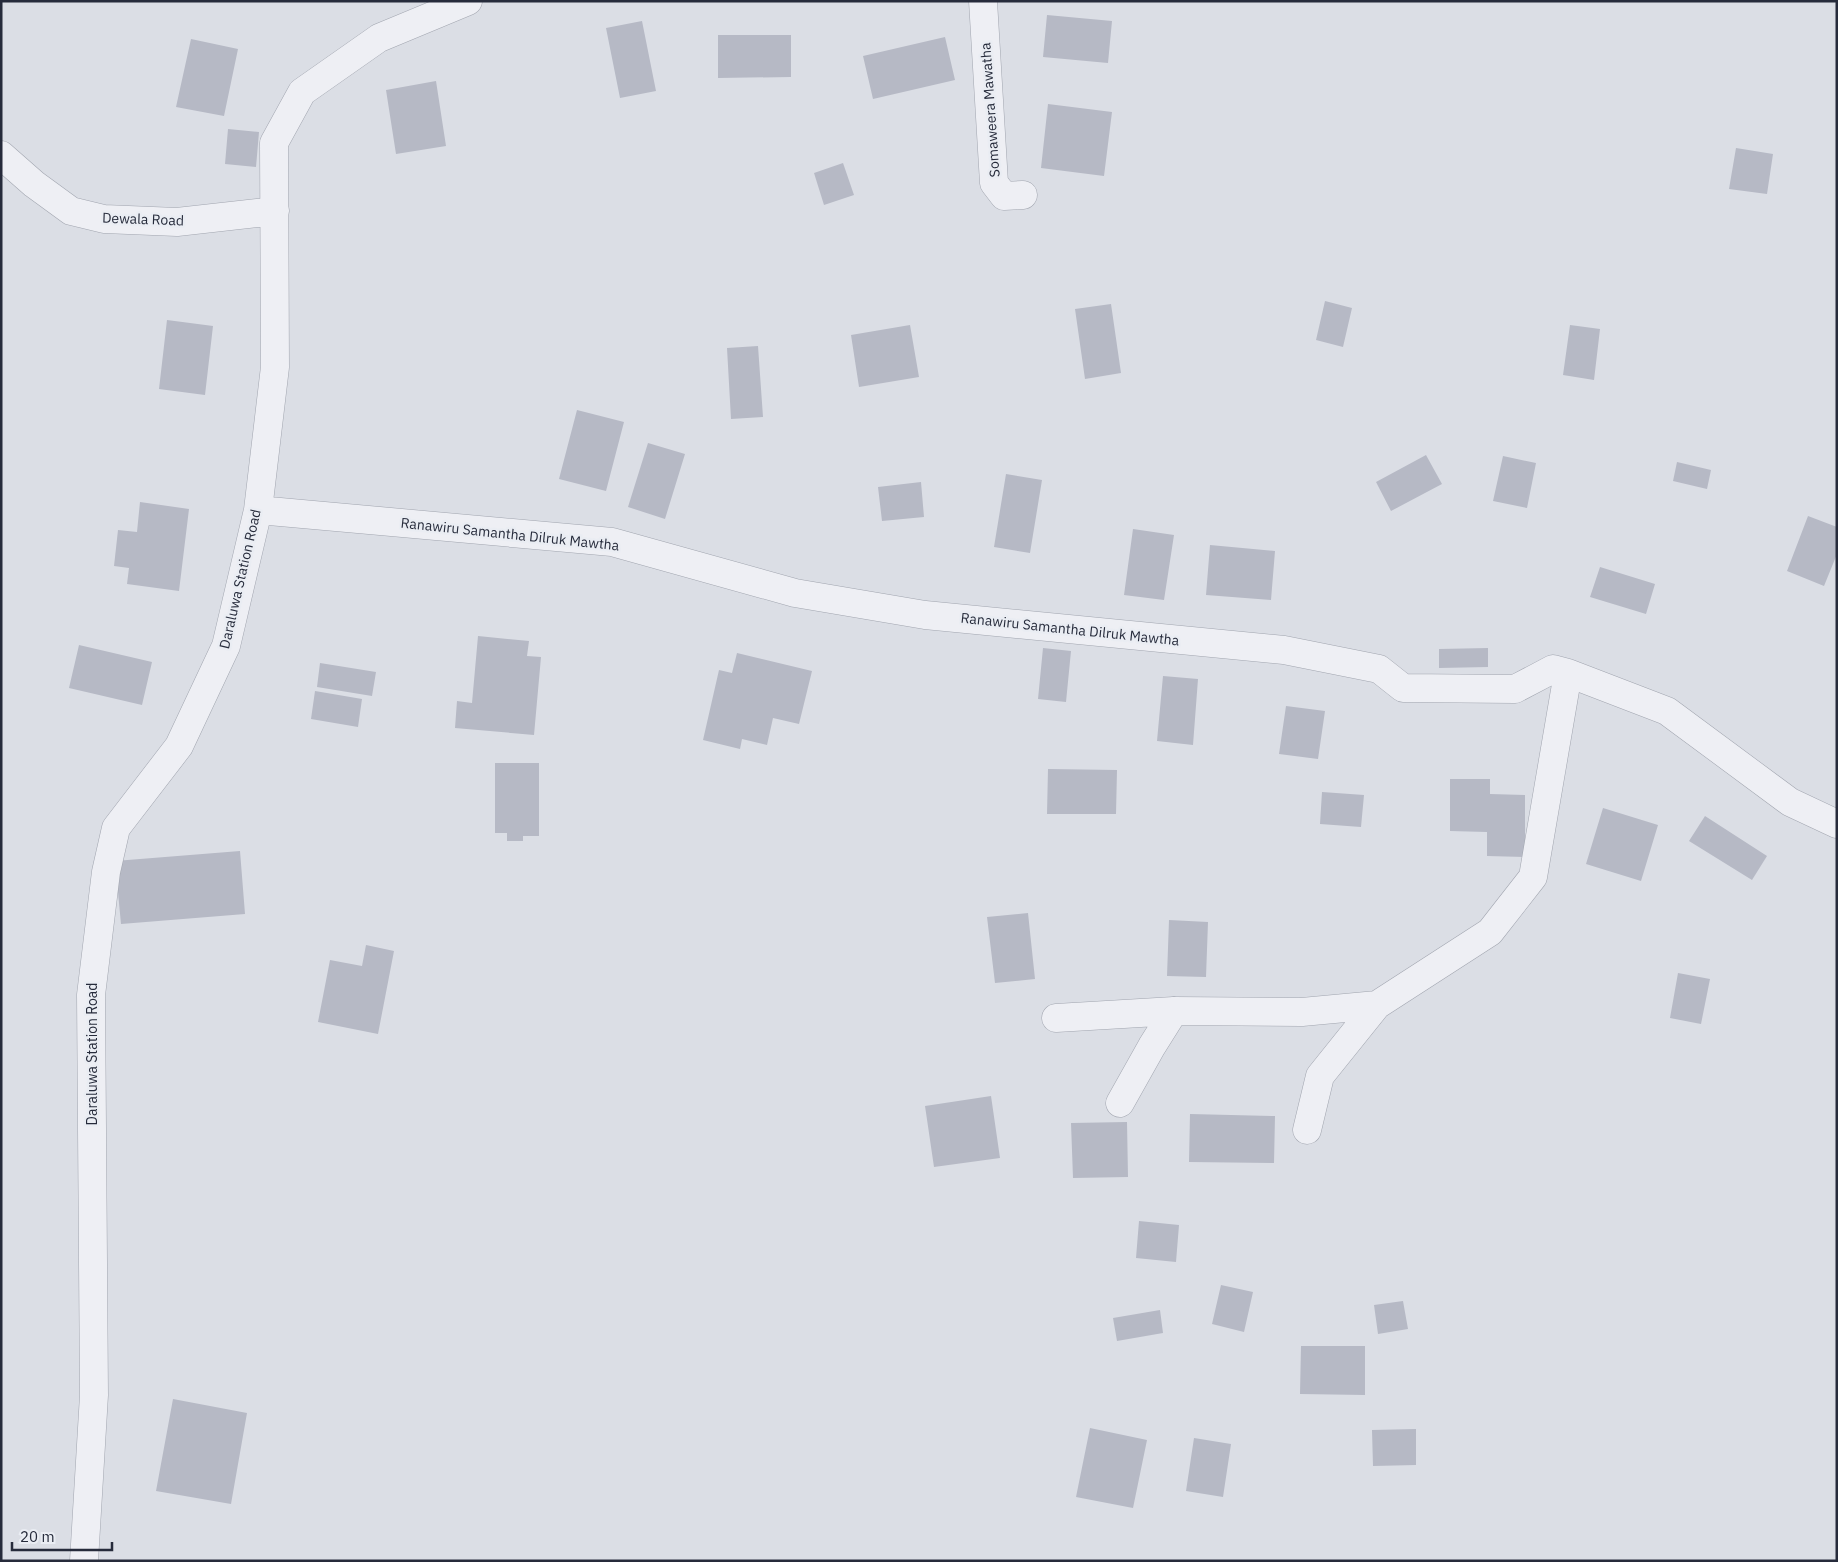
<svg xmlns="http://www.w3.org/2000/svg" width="1838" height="1562" font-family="'IBM Plex Sans',sans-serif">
<rect width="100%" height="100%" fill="#dbdee5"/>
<path fill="#b6b9c5" d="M1047,15L1112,21L1108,63L1043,57Z
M642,21L656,91L620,98L606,28Z
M718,35H791V77L718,78Z
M945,37L955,80L873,99L863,56Z
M191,39L238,49L224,116L176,107Z
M436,81L446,146L396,154L386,90Z
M1048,104L1112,112L1104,176L1041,168Z
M228,129L259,132L256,167L225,164Z
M1736,148L1773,154L1767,194L1729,189Z
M843,163L854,195L824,205L814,173Z
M1325,301L1352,308L1343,347L1316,340Z
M1111,304L1121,373L1085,379L1075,309Z
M167,320L213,326L205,395L159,389Z
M910,325L919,377L859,387L851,335Z
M1570,325L1600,329L1594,380L1563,375Z
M758,346L763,417L731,419L727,348Z
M577,410L624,422L606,491L559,479Z
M648,443L685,454L665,519L628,507Z
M1426,455L1442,484L1391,511L1376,482Z
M1503,456L1536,463L1527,508L1493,501Z
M1677,462L1711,470L1707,489L1673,481Z
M1006,474L1042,480L1030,553L994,547Z
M921,482L924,517L882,521L878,487Z
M140,502L189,509L179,591L127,584L129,568L114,566L118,530L137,532Z
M1808,516L1837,527V554L1824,586L1787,571Z
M1133,529L1174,535L1164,600L1124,595Z
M1210,545L1275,551L1271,600L1206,595Z
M1600,567L1655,584L1646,614L1590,597Z
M478,636L529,641L527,656L541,657L534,735L455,728L457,701L472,703Z
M79,645L152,662L142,705L69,688Z
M1043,648L1071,651L1066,702L1038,699Z
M1488,648V667L1439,668V649Z
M737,653L812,671L799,724L773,718L767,745L742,739L740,749L703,740L719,670L732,673Z
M320,663L376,672L372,696L317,687Z
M1163,676L1198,679L1193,745L1157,741Z
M315,691L362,699L358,727L311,719Z
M1286,706L1325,711L1318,759L1279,754Z
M495,763H539V836H523V841H507V833H495Z
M1048,769L1117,770L1116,814H1047Z
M1450,779H1490V794L1525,795V857L1487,856V832L1450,831Z
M1322,792L1364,795L1361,827L1320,824Z
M1603,808L1658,825L1641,881L1586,864Z
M1705,816L1767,856L1752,880L1689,841Z
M240,851L245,914L121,924L115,861Z
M1028,913L1035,979L995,983L987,917Z
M1169,920L1208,922L1206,977L1167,976Z
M366,945L394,951L378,1034L318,1022L330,960L362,966Z
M1678,973L1710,979L1701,1024L1670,1018Z
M991,1096L1000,1158L934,1167L925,1106Z
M1190,1114L1275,1116L1274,1163L1189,1162Z
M1127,1122L1128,1177L1073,1178L1071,1123Z
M1139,1221L1179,1225L1176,1262L1136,1258Z
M1221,1285L1253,1292L1244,1332L1212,1324Z
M1403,1301L1408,1329L1378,1334L1374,1305Z
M1160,1310L1163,1333L1117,1341L1113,1318Z
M1301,1346H1365V1395L1300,1394Z
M173,1399L247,1413L231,1504L156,1491Z
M1090,1428L1147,1440L1133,1508L1076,1497Z
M1416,1429V1465L1373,1466L1372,1430Z
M1194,1438L1231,1444L1223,1497L1186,1491Z"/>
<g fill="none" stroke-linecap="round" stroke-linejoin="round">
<g stroke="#a1a5af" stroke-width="29">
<path id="minor" d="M983,1L994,183L1004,196L1023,195
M1,155L34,184L71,211L104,219L177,222L275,211
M258,510L612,542L795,593L925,615L1284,650L1379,669L1403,688L1515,689L1553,669L1568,673L1667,711L1790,802L1837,824
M1056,1018L1174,1011L1302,1012L1377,1005
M1120,1103L1152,1046L1174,1011
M1307,1130L1320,1076L1377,1005L1490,932L1533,877L1568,673
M84,1561L94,1395L91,995L106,872L116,828L179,746L226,646L258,510L275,367L274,143L302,92L379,38L468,1"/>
</g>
<use href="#minor" stroke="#eeeff4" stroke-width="28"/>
</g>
<g text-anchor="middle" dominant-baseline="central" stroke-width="5" stroke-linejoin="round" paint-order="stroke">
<g font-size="14" fill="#262b3b" stroke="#eaedf3">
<text transform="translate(990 110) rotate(-94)">Somaweera Mawatha</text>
<text transform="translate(143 219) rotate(2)">Dewala Road</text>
<text transform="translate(510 534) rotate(6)">Ranawiru Samantha Dilruk Mawtha</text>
<text transform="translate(240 579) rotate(-77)">Daraluwa Station Road</text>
<text transform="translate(1070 629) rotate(6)">Ranawiru Samantha Dilruk Mawtha</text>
<text transform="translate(92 1054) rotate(-90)">Daraluwa Station Road</text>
</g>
</g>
<rect width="1838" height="1562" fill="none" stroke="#262b3b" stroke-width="5"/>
<path d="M12 1542v8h100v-8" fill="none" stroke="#262b3b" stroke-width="2.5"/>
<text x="20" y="1542" font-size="15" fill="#262b3b" stroke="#eaedf3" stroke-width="4" paint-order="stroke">20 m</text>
</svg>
